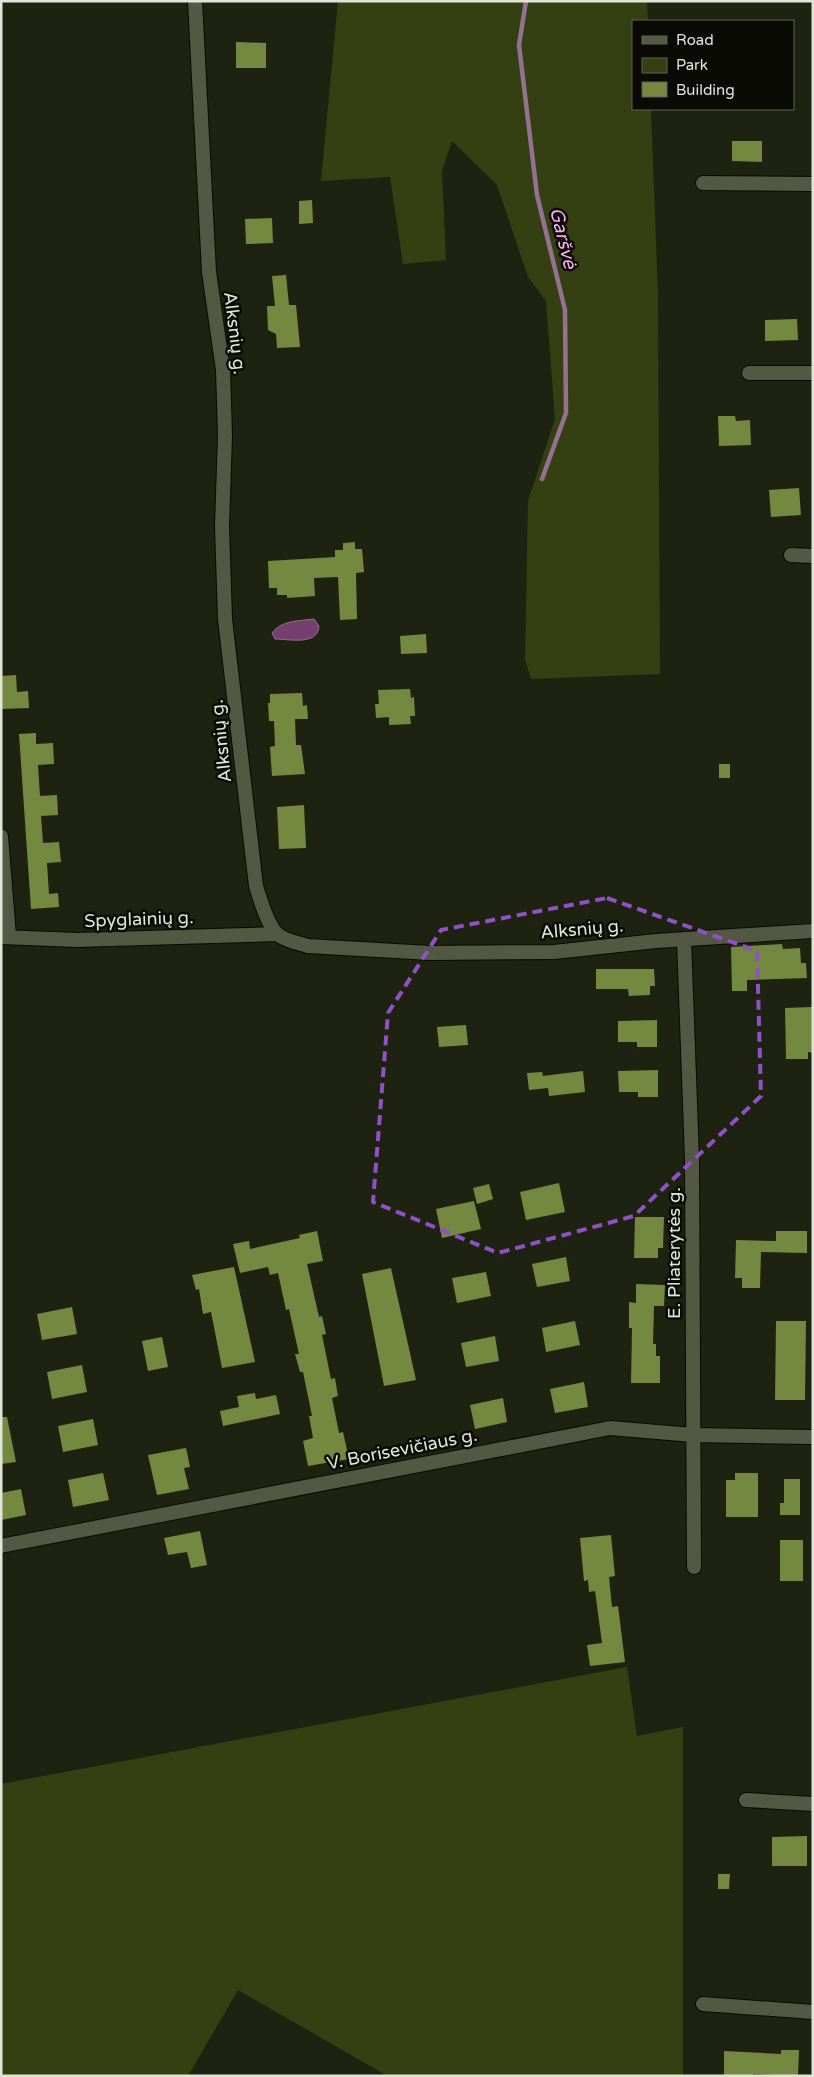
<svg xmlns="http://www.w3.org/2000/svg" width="814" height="2077" font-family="'Varela Round',sans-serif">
<rect width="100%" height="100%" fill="#1d2310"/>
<path fill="#344011" d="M338,1H647L648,21H633V109H651L658,295L660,674L531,679L525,659L528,501L555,419L546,301L528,277L497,185L452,141L442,171L446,260L403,264L390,177L321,181Z
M627,1667L637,1736L683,1727V2076H383L384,2074L238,1990L188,2076H1V1784Z"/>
<path fill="#753f70" stroke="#957190" d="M314,619L319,626C318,646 289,639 275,639L272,633C282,620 299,621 314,619Z"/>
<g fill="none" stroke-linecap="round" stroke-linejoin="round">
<path stroke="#957190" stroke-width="4.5" d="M526,1L519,45L537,195L565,310L566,413L542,479"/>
</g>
<path fill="#758840" d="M236,42L266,43V68H236Z
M732,141H762V162L732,161Z
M312,200L313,223L299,224V201Z
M272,218L273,243L246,244L245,219Z
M286,275L289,305H296L300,347L277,348L276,334L268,330L267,306H275L272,276Z
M797,319L798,340L765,341V320Z
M718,416H735L736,421L750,420L751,445L719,446Z
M799,488L801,515L771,517L769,490Z
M355,542V549H362L364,572L356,573L357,619L340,620L338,577L314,578L315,596L287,598V595H277V588H269L268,561L335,557V550H343V543Z
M426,634L427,653L401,654L400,636Z
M16,675L17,692L28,691L29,708L1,709V676Z
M410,689L411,698L414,697L415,716H410L411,724L389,725V717L376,718L375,704H379L378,690Z
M302,693L303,706L307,705L308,719H295L296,745H301L305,774L272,776L270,747L275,746L274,721H269L268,703H270V694Z
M36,733V744L53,743L54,764L38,765L40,796L57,795L58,815L41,816L43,843L59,842L61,862L47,863L49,894L58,893L59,907L31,909L19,734Z
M719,764H730V778H719Z
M304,805L306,848L279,849L277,807Z
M782,944L783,949L800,948L801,963H806L807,978L747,980V991H732L731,947Z
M596,969H654L655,986H650V995L629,996L628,989H596Z
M813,1007V1053L808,1052V1059H786L785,1008Z
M657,1020V1047H637V1042H618V1021Z
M466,1025L468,1045L439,1047L437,1027Z
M658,1070V1097H638V1092H619L618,1071Z
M583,1071L585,1092L549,1096L548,1088L529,1090L527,1073L542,1072L543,1076Z
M559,1183L565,1212L526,1220L520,1192Z
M489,1184L493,1199L477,1204L473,1188Z
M474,1201L481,1229L442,1238L436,1209Z
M635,1217H664L663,1248H658V1258H634Z
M317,1231L323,1261L307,1264L319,1317L322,1316L326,1334L322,1335L331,1379L335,1378L338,1396L332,1398L339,1433L343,1432L349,1459L308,1466L303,1441L313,1438L309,1416H312L303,1372H300L295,1354H299L289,1309L286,1310L278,1273L270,1275L268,1267L240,1273L233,1244L249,1241L250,1249L300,1238L299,1235Z
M776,1231H807V1253L761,1252L760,1288H742V1278H735L736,1240L776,1241Z
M566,1257L570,1281L537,1287L532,1264Z
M234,1267L255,1362L222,1368L211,1312L203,1314L199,1289L196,1290L192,1275Z
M391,1268L416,1380L384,1386L362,1274Z
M486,1272L491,1296L457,1303L452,1278Z
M636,1284L665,1285L664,1306H654L653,1344H656V1356H660V1383H631L632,1328H629V1302L636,1303Z
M72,1307L77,1334L42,1340L37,1314Z
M575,1321L580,1345L546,1352L542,1328Z
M776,1321H806L805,1400H775Z
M495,1336L499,1361L466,1367L461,1343Z
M162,1337L168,1367L148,1371L142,1341Z
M82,1365L87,1392L52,1399L47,1372Z
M584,1382L588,1407L555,1413L550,1389Z
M255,1393L256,1399L276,1395L280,1414L223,1426L220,1411L239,1407L237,1396Z
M503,1398L507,1422L475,1429L470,1405Z
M1,1417H7L16,1462L1,1464Z
M93,1419L98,1445L63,1452L58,1426Z
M186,1448L190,1467L184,1468L189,1489L157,1495L148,1455Z
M103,1473L109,1500L73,1507L68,1480Z
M735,1473H758V1517H726V1480H735Z
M784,1479H800V1515H780V1503H784Z
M21,1489L26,1515L1,1520V1493Z
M200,1531L207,1565L191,1568L187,1552L168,1555L164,1538Z
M611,1535L615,1576L609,1577L612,1607L618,1606L625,1662L590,1666L587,1645L602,1643L595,1591L589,1592L588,1580L584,1581L580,1538Z
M780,1540H803V1581H780Z
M807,1836V1866H772V1837Z
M718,1874H730L729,1889H718Z
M781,2050H799L798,2076L753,2074V2076H724V2051L781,2054Z"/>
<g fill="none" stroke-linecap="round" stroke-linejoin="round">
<g stroke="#080c00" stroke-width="16">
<path id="minor" d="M195,1L209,272L223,370L225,435L222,526L225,619L256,886C260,899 267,924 277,934C285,941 298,943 308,946L430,953L554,952L656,941L813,931
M703,183L813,184
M749,373H813
M791,555L813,556
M1,836L9,936
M1,937L77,940L277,934
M684,939L692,1159L694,1567
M1,1546L610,1428L693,1435L813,1437
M746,1800L813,1804
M703,2004L813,2012"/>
</g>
<use href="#minor" stroke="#525843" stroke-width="14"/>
</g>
<path fill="none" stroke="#8f51c4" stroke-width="4" stroke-dasharray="10 6" stroke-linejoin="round" d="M607,898L757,951L761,1096L634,1216L498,1253L373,1202L388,1013L441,930Z"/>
<g text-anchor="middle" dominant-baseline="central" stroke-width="5" stroke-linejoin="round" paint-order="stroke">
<g font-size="18" fill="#e1e5d9" stroke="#090b04">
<text transform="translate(235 333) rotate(83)">Alksnių g.</text>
<text transform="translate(221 741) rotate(-96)">Alksnių g.</text>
<text transform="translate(139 919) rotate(-2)">Spyglainių g.</text>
<text transform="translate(582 929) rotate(-5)">Alksnių g.</text>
<text transform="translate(674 1253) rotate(-90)">E. Pliaterytės g.</text>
<text transform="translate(402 1449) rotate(-11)">V. Borisevičiaus g.</text>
</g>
<g font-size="19" font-style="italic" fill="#faa9f1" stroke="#090b04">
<text transform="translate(563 238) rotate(76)">Garšvė</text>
</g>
</g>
<rect width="814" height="2077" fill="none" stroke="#e1e5d9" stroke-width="5"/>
<rect x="632" y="20" width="162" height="90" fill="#090b04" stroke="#5f6259"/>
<rect x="642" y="36" width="25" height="8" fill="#525843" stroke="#5f6259"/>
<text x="676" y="45" font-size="15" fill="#e1e5d9">Road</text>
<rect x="642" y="58" width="25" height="15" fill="#344011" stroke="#5f6259"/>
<text x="676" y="70" font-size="15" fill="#e1e5d9">Park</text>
<rect x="642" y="82" width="25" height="15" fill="#758840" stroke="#5f6259"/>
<text x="676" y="95" font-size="15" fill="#e1e5d9">Building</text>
</svg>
